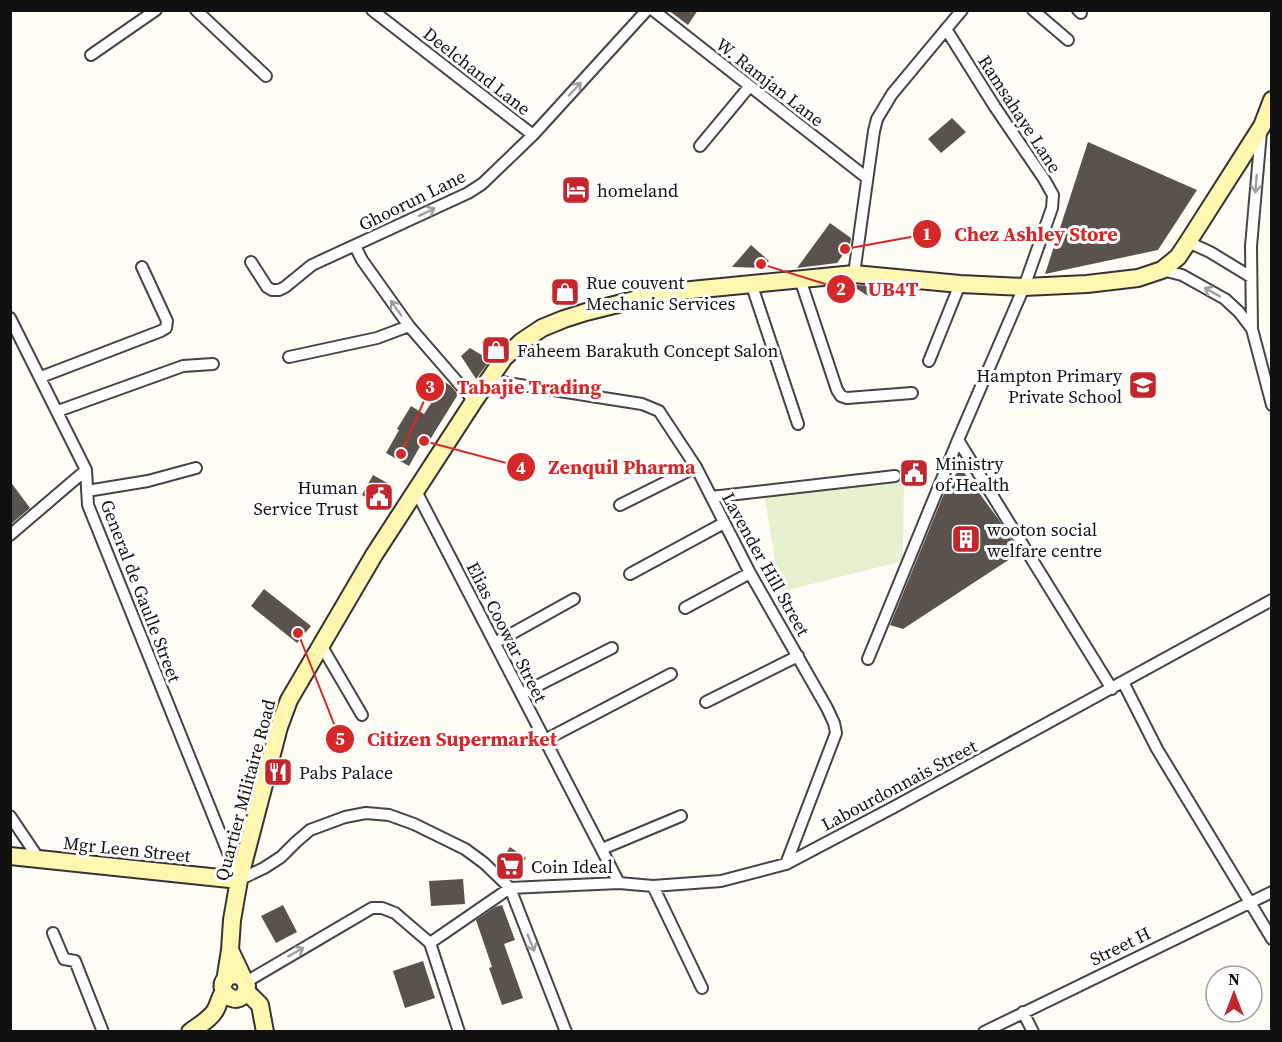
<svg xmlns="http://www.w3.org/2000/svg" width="1282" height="1042" font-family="'Source Serif 4',serif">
<rect width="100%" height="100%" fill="#fffdf5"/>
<path fill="#e6f2cf" d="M904,480L903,561L780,592L764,493Z"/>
<path fill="#5a524d" d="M668,10H698L688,25Z
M952,118L966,132L941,153L928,139Z
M1088,142L1197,190L1158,250L1045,274Z
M830,223L851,238L850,245L837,263L797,268Z
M751,245L769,261L763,268L732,267Z
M856,285L872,286L873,288L868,296L854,287Z
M470,348L490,360L476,379L461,356Z
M445,382L451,386L457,393V396L426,446L422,443L409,466L386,453L399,430L397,429L411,406L424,414Z
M920,460L921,484L908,485L907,461Z
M960,467L999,520L1019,553L903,629L890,625L943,496Z
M373,475L391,485L380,505L362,495Z
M10,481L30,508L10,525Z
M264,589L311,626L297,643L251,606Z
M280,765L288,770L282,779L277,776Z
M510,847L526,858L517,872L501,861Z
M463,879L465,904L431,906L429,881Z
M283,905L297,932L276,943L261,916Z
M502,905L515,940L504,944L523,998L502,1005L489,968L492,967L476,920L495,907Z
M423,961L435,998L405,1008L393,971Z"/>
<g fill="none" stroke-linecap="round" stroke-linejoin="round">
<g stroke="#444" stroke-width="14">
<path id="street" d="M196,10L266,76
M372,10L533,135
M653,10L867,178
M1033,10L1068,40
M1078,10L1081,13
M91,55L156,10
M1261,132L1251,246L1252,329L1272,405
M700,146L749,87
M1188,242L1210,252L1251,277
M355,246L362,260L409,326L474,401
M251,262L267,287L272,290H279L285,287L312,265L468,193L482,184L533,135L647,10
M1162,270L1182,275L1225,299L1239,312L1252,329
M854,274L874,131L877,119L892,94L962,10
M800,279L837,390L841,396L847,398L912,393
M751,283L798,424
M10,318L86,470L88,505L239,880L264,868L281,857L296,842L310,830L345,817L366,813L389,815L414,824L465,849L484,863L510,888L566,1032
M289,357L377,338L409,326
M929,361L960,284
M41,377L161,331L166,328L167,321L142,267
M489,380L642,404L659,411L696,467L750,573L827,708L834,723L836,733L786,864
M58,411L183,366L213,364
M958,440L1112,689
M87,491L148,481L196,468
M416,491L619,883
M711,497L895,476
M620,505L696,467
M10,535L86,470
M630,574L724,523
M685,608L750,573
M495,643L574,599
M321,645L362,715
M868,659L958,440L1024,287L1052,208L1053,195L1044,179L995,107L946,29
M1123,682L1157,749L1272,939
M521,694L612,648
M706,702L798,656
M545,740L671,674
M10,816L39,859
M602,849L681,816
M653,886L702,988
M510,888L619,883L653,886L721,881L786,864L894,807L1272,600
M53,933L64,959L75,961L103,1032
M430,943L510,888
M430,943L459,1032
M246,982L372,908H382L395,913L430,943
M1023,1012L1033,1032
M984,1032L1272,892"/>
</g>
<g stroke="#333" stroke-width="20">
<path id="secondary" d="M10,856L239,880
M230,950L247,986C242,1014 210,989 228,977C234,974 238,975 243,978
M225,981L230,950L232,920L239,880L279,727L289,700L374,555L474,401L504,358L521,342L542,328L564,319L586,312L646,297L681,291L854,274L960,284L1024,287L1087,284L1138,278L1162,270L1178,257L1188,242L1262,126L1272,100
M246,991L260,1005L265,1032
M190,1032C199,1025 211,1019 216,1009C219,1003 220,997 224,991"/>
</g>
<use href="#street" stroke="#fff" stroke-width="10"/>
<use href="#secondary" stroke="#fff6b0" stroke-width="16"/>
</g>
<defs><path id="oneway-shaft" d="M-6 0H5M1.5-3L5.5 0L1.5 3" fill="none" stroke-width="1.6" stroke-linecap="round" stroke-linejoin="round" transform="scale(1.5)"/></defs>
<g stroke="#a0a0a0">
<use href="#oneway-shaft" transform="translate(575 89) rotate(-47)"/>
<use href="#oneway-shaft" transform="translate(1256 184) rotate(95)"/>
<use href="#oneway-shaft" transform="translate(427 212) rotate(-25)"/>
<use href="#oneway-shaft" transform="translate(1212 292) rotate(-151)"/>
<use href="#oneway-shaft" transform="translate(396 308) rotate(-125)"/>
<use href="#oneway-shaft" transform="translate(531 943) rotate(68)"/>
<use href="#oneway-shaft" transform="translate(296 952) rotate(-30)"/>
</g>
<defs>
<g id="hotel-square" transform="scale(1.5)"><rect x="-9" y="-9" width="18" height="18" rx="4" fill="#c4262e" stroke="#fff"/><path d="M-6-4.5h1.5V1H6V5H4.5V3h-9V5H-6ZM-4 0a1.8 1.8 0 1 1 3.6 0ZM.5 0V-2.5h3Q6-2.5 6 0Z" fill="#fff"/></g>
<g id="shop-square" transform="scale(1.5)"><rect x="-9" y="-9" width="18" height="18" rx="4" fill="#c4262e" stroke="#fff"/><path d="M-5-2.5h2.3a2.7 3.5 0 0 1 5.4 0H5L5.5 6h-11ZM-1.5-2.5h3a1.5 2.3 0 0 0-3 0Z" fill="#fff"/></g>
<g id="school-square" transform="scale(1.5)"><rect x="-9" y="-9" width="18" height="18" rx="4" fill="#c4262e" stroke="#fff"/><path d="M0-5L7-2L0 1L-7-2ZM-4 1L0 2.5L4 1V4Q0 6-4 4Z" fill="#fff"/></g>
<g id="civic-square" transform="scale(1.5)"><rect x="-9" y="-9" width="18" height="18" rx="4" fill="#c4262e" stroke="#fff"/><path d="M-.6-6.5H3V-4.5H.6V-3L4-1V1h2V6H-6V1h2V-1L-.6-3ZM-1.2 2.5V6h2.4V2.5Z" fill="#fff"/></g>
<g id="building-square" transform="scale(1.5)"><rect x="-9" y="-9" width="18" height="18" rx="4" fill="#c4262e" stroke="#fff"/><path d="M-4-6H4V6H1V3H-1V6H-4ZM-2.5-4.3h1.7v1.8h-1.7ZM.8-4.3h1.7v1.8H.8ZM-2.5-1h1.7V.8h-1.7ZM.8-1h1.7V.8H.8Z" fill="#fff"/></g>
<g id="restaurant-square" transform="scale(1.5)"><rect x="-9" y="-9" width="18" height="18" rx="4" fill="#c4262e" stroke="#fff"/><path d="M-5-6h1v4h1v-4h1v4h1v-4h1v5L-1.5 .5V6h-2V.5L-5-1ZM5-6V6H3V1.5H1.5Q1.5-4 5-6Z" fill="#fff"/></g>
<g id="supermarket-square" transform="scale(1.5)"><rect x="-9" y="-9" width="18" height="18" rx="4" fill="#c4262e" stroke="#fff"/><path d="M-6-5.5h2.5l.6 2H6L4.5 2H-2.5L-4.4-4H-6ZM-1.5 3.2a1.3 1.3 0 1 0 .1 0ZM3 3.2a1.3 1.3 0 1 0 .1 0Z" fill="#fff"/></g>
</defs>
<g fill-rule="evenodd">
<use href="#hotel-square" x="576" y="190"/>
<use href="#shop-square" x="565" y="292"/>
<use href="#shop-square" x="496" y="350"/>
<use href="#school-square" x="1143" y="385"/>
<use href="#civic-square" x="914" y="473"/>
<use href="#civic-square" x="379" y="497"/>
<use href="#building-square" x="966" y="539"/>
<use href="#restaurant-square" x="278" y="772"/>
<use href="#supermarket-square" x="510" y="866"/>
</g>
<g text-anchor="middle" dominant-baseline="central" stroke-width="6" stroke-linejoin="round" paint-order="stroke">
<g font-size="18" fill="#111" stroke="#fff">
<text transform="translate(477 71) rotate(38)">Deelchand Lane</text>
<text transform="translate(770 82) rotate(38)">W. Ramjan Lane</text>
<text transform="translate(1020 114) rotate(57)">Ramsahaye Lane</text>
<text transform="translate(412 200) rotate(-26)">Ghoorun Lane</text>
<text transform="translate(766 564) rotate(61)">Lavender Hill Street</text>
<text transform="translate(141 591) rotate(69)">General de Gaulle Street</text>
<text transform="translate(507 632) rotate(63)">Elias Coowar Street</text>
<text transform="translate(899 785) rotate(-28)">Labourdonnais Street</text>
<text transform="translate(245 790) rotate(-75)">Quartier Militaire Road</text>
<text transform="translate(127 849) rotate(6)">Mgr Leen Street</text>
<text transform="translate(1120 946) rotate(-26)">Street H</text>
</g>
<g font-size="18" fill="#111" stroke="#fff" text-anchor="start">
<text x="597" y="190">homeland</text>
<text x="586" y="282">Rue couvent<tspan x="586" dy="21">Mechanic Services</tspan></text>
<text x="517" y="350">Faheem Barakuth Concept Salon</text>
<text x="1122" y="375" text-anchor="end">Hampton Primary<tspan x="1122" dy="21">Private School</tspan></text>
<text x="935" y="463">Ministry<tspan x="935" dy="21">of Health</tspan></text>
<text x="358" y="487" text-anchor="end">Human<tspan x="358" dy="21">Service Trust</tspan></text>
<text x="987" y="529">wooton social<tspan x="987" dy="21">welfare centre</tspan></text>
<text x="299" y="772">Pabs Palace</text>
<text x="531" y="866">Coin Ideal</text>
</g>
</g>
<path fill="none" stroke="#d62828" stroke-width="2" d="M845 249L927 234M761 264L841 289M401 454L430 387M424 441L521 467M298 633L340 739"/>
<g fill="#d62828" stroke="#fff" stroke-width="2">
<circle cx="845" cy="249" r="6"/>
<circle cx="761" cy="264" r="6"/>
<circle cx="401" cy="454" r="6"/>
<circle cx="424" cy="441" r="6"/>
<circle cx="298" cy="633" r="6"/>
<circle cx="927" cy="234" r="15"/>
<circle cx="841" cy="289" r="15"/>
<circle cx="430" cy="387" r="15"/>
<circle cx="521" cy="467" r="15"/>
<circle cx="340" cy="739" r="15"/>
</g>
<g font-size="18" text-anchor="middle" font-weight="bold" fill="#fff">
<text x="927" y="240">1</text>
<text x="841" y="295">2</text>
<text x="430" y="393">3</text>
<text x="521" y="474">4</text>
<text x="340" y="745">5</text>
</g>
<g font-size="20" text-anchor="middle" font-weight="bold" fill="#d62828" stroke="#fff" stroke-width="6" stroke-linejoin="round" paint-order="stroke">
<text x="1036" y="241">Chez Ashley Store</text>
<text x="893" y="296">UB4T</text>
<text x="529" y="394">Tabajie Trading</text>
<text x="622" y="474">Zenquil Pharma</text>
<text x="462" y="746">Citizen Supermarket</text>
</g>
<rect width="1282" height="1042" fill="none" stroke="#111111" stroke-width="24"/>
<g transform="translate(1234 994)"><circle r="28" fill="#ffffff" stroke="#a0a0a0" stroke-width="1.5"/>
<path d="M0-4.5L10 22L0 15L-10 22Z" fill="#c4262e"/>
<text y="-9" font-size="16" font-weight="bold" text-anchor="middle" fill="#111111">N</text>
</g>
</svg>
